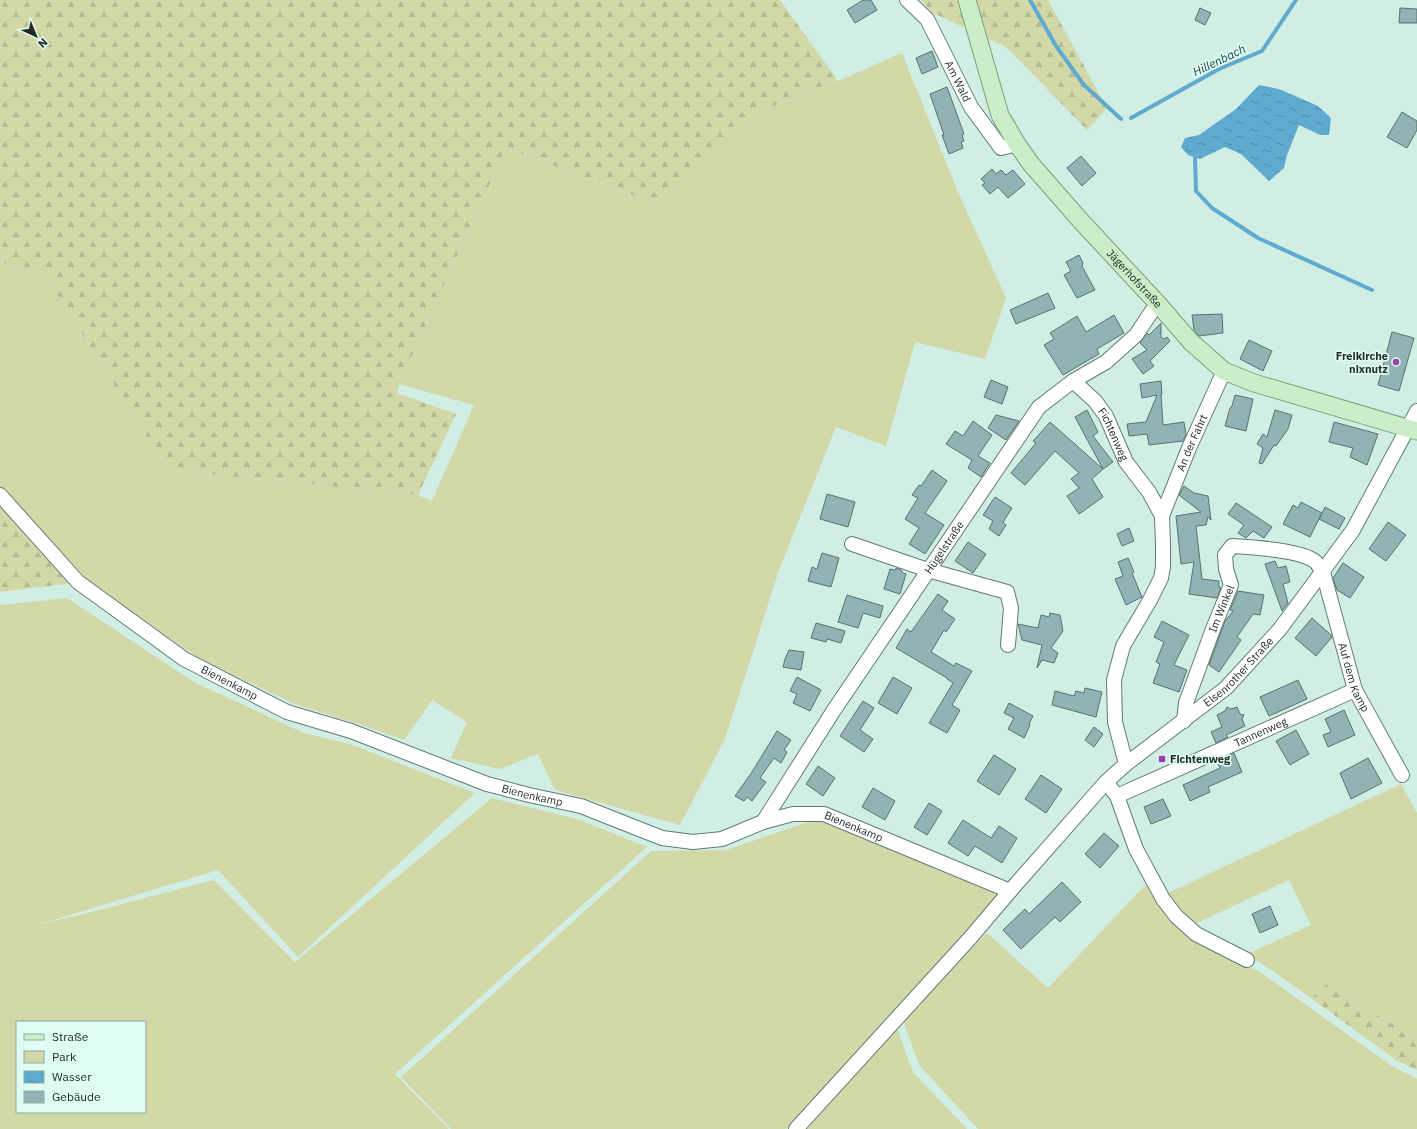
<svg xmlns="http://www.w3.org/2000/svg" width="1417" height="1129" font-family="'IBM Plex Sans',sans-serif">
<defs>
<pattern id="forest-firs" width="22" height="20" patternUnits="userSpaceOnUse"><rect width="22" height="20" fill="#d3d8a9"/><path d="M5 1l3.5 6h-7zM16 11l3.5 6h-7z" fill="#b5ba91"/></pattern>
<pattern id="water-ripples" width="26" height="14" patternUnits="userSpaceOnUse"><rect width="26" height="14" fill="#5fabd0"/><path d="M2 4q2-2 4 0t4 0M15 11q2-2 4 0t4 0" fill="none" stroke="#4e8ba9"/></pattern>
</defs>
<rect width="100%" height="100%" fill="#d1eee4"/>
<path fill="#d3d8a9" fill-rule="evenodd" d="M902,53L958,192L1006,298L985,359L915,342L886,446L836,427L779,570L725,739L680,825L555,790L538,754L500,769L451,758L467,722L432,700L404,740L368,727L295,704L202,660L77,576L0,489V262L43,272L168,470L418,495L432,501L474,405L399,384L506,148L657,204L768,108L838,81Z
M67,598L194,682L304,733L350,744L475,793L298,957L218,870L37,925L91,912L214,880L295,962L492,798L577,819L647,847L395,1074L449,1129H0V605ZM17,1022H145V1112H17Z
M1401,784L1417,813V1039L1327,984L1311,998L1261,963L1245,955L1311,925L1289,880L1195,924L1181,912L1168,893Z
M823,820L1006,892L786,1129H451L401,1077L651,851L726,850L802,824Z
M1146,884L1167,913L1205,947L1260,972L1392,1066L1417,1079V1129H978L919,1065L903,1020L987,933L1048,988Z
M897,1028L913,1072L967,1129H807Z"/>
<path fill="url(#forest-firs)" d="M0,0H780L838,81L768,108L657,204L506,148L399,384L397,393L456,414L418,495L168,470L43,272L0,262Z
M921,0H1048L1107,108L1087,130L1006,47L933,13Z
M0,501L74,583L0,592Z
M1327,984L1417,1039V1070L1397,1061L1311,998Z"/>
<path fill="url(#water-ripples)" d="M1259,85L1279,89L1318,106L1331,118L1329,135H1320L1299,125L1287,155L1284,168L1269,181L1241,154L1225,147L1200,159L1188,155L1181,147L1185,138L1199,135L1236,109Z"/>
<g fill="none" stroke-linecap="round" stroke-linejoin="round">
<path stroke="#5fabd0" stroke-width="4" d="M1030,0L1056,46L1084,85L1121,119
M1131,118L1219,69L1262,51L1296,0
M1195,158L1196,191L1212,208L1258,238L1372,290"/>
</g>
<path fill="#93b2b4" stroke="#557274" d="M863,0H871L877,10L855,23L847,10Z
M1200,8L1211,13L1205,25L1195,20Z
M1400,8L1417,9V23H1399Z
M932,51L938,67L922,74L916,58Z
M947,87L964,134L962,135L964,141L961,142L963,148L949,154L942,135H944L930,94Z
M1402,112L1417,121V130L1407,148L1387,137Z
M1081,156L1096,173L1082,186L1067,168Z
M992,169L996,174L1001,170L1006,175L1013,170L1025,184L1008,198L998,187L990,194L982,185L985,183L981,179Z
M1079,255L1083,263L1082,266L1095,290L1077,298L1064,275L1071,271L1066,262Z
M1048,293L1055,308L1016,324L1010,310Z
M1222,314L1223,333L1199,336L1194,330L1192,315Z
M1114,315L1124,333L1097,349L1099,354L1063,375L1044,345L1054,339L1050,333L1077,316L1086,332Z
M1161,323V337L1164,339L1167,337L1170,341L1150,361L1154,366L1143,374L1132,359L1147,350L1140,343L1147,333L1149,335Z
M1392,332L1414,338L1399,391L1378,385Z
M1249,340L1272,351L1263,371L1240,359Z
M991,380L1008,387L1002,404L984,397Z
M1161,381L1162,394H1161L1163,425L1184,422L1186,435L1183,441L1149,445L1147,434L1129,436L1127,424L1146,422L1157,395L1142,398L1140,384Z
M1235,395L1253,399L1246,431L1225,426L1230,408L1232,406Z
M1087,410L1098,432L1093,436L1113,462L1103,469L1075,417Z
M1275,410L1292,415L1288,429L1276,446L1274,445L1262,464L1259,463L1263,448L1257,444L1263,434L1267,437Z
M996,415L1019,421L1006,440L988,428Z
M973,421L992,435L978,456L990,463L981,477L968,468L972,460L946,444L955,431L963,436Z
M1050,422L1103,469L1092,479L1103,497L1079,514L1067,496L1079,488L1071,479L1079,473L1055,451L1025,485L1011,473L1036,443L1033,441L1035,439Z
M1334,422L1378,434L1367,465L1350,457L1353,448L1329,442Z
M932,470L947,481L925,513L944,525L925,554L909,544L919,528L905,519L918,498L912,495L919,485L921,486Z
M1184,486L1194,493L1208,496L1211,520L1208,517L1206,525L1196,526L1202,579L1219,581V587L1221,588L1217,598L1189,594L1194,562L1181,564L1176,516L1201,512L1179,495Z
M827,494L855,502L848,527L820,519Z
M995,497L1012,508L1003,522L1006,525L999,536L989,529L993,521L983,515Z
M1301,502L1322,513L1310,537L1283,524L1293,505L1298,508Z
M1236,503L1272,527L1264,538L1253,531L1246,538L1238,533L1244,525L1228,514Z
M1325,507L1345,518L1339,529L1319,519Z
M1388,522L1406,535L1386,561L1369,549Z
M1129,528L1134,541L1122,546L1117,534Z
M968,542L986,554L973,573L955,561Z
M822,553L839,558L831,587L808,581L812,567L817,569Z
M1128,558L1134,572L1132,573L1142,597L1126,605L1115,579L1123,576L1118,562Z
M1275,561L1278,568L1286,566L1290,582L1283,584L1288,603L1282,611L1265,564Z
M1343,563L1364,577L1350,598L1337,590L1333,578Z
M897,568L901,570L903,573L906,574L900,594L884,589L890,569L894,570Z
M1238,591L1264,595L1260,615L1253,614L1237,637L1241,640L1219,672L1209,665L1225,621L1233,611L1230,610Z
M938,594L948,601L942,610L955,619L946,632L944,630L931,652L954,666L956,663L972,671L952,705L960,710L947,733L929,723L953,683L947,679V678L896,648L907,629L911,632Z
M847,595L883,606L880,618L863,613L858,628L838,622Z
M1050,613L1060,615L1063,631L1051,648L1058,653L1054,663L1042,660L1037,668L1042,645L1022,640L1018,624L1038,628L1041,615L1049,617Z
M1312,618L1331,635L1332,637L1316,656L1295,638Z
M1162,621L1189,635L1174,665L1187,670L1179,692L1153,683L1160,664L1156,662L1164,642L1154,637Z
M816,623L845,631L841,643L827,639L826,642L811,638Z
M789,650L804,652L801,670L783,667L785,659Z
M797,677L821,690L810,711L793,703L797,694L790,691Z
M893,677L912,688L897,714L878,703Z
M1298,680L1307,699L1269,716L1260,697Z
M1085,688L1102,692L1096,717L1052,705L1055,691L1074,696L1076,691L1084,693Z
M863,701L874,708L860,730L873,739L864,752L840,736Z
M1009,703L1033,716L1029,724L1030,725L1024,738L1008,729L1014,718L1004,713Z
M1227,707L1231,709L1237,707L1240,714L1244,715L1242,719L1245,726L1226,735L1228,737L1216,743L1211,732L1222,727L1217,715L1225,711Z
M1344,710L1355,735L1328,747L1323,735L1331,732L1325,719Z
M1094,727L1103,734L1094,747L1085,740Z
M1296,730L1309,754L1290,765L1276,741Z
M777,731L791,740L784,750L787,752L781,763L774,758L760,778L766,782L752,801L747,797L744,801L735,796L752,772Z
M1234,753L1242,772L1208,787L1210,792L1190,801L1183,785L1220,768L1218,764L1224,762L1223,758Z
M994,755L1016,769L999,795L977,781Z
M1368,758L1382,783L1351,799L1340,773Z
M818,766L835,778L823,796L806,784Z
M1041,775L1062,789L1046,813L1025,799Z
M873,788L895,801L885,820L862,807Z
M1163,799L1171,816L1151,824L1144,807Z
M929,803L942,811L927,835L914,827Z
M963,820L991,838L999,826L1017,838L1002,863L975,846L968,856L948,843Z
M1104,833L1119,846L1100,868L1085,854Z
M1062,882L1081,902L1060,922L1055,917L1021,949L1003,930L1025,909L1029,914Z
M1270,906L1278,925L1260,933L1252,914Z"/>
<g fill="none" stroke-linecap="round" stroke-linejoin="round">
<g stroke="#617b72" stroke-width="16">
<g id="minor">
<path id="s1" d="M907,0L927,19L971,107L1001,148L1017,144"/>
<path id="s2" d="M1073,381L1095,401L1106,416L1126,462L1149,492L1162,516L1163,545V567L1161,578L1150,600L1123,646L1114,680L1115,722L1126,764"/>
<path id="s3" d="M0,495L78,582L184,659L287,712L351,731L487,784L529,795L581,806L662,838L693,842L722,839L763,822L793,814H824L1010,891"/>
<path id="s4" d="M1162,516L1189,448L1224,371"/>
<path d="M852,544L928,570L1007,592L1011,608L1008,645"/>
<path id="s5" d="M1184,721L1186,703L1213,629L1231,585L1226,569L1225,555L1232,546C1250,547 1298,550 1313,560C1317,562 1320,568 1323,572L1355,690L1402,775"/>
<path id="s6" d="M1106,782L1117,796L1355,690"/>
<path d="M1117,796L1136,849L1163,899L1176,916L1196,934L1247,960"/>
<path id="s7" d="M763,822L834,710L1039,407L1073,381L1106,362L1136,335L1152,311L1159,305"/>
<path id="s8" d="M796,1129L971,937L1010,891L1106,782L1126,764L1226,688L1280,629L1353,530L1417,411"/>
</g>
</g>
<g stroke="#79a278" stroke-width="19">
<g id="major">
<path id="s9" d="M967,0L1000,115L1017,144L1031,164L1080,220L1159,305L1191,342L1224,371L1254,383L1417,431"/>
</g>
</g>
<use href="#minor" stroke="#fff" stroke-width="14"/>
<use href="#major" stroke="#cbedc8" stroke-width="17"/>
</g>
<g fill="#9a40ac" stroke="#defcf1" stroke-width="1.5">
<circle cx="1396" cy="362" r="4"/>
<rect x="1158" y="755" width="8" height="8" rx="2"/>
</g>
<g text-anchor="middle" dominant-baseline="central" stroke-width="3.5" stroke-linejoin="round" paint-order="stroke">
<g font-size="11" fill="#212c29" stroke="#defcf1">
<text stroke="none"><textPath href="#s1" startOffset="97">Am Wald</textPath></text>
<text stroke="none"><textPath href="#s9" startOffset="332">Jägerhofstraße</textPath></text>
<text stroke="none"><textPath href="#s2" startOffset="68">Fichtenweg</textPath></text>
<text stroke="none"><textPath href="#s4" startOffset="79">An der Fahrt</textPath></text>
<text stroke="none"><textPath href="#s7" startOffset="329">Hügelstraße</textPath></text>
<text stroke="none"><textPath href="#s5" startOffset="119">Im Winkel</textPath></text>
<text stroke="none"><textPath href="#s8" startOffset="638">Elsenrother Straße</textPath></text>
<text stroke="none"><textPath href="#s5" startOffset="395">Auf dem Kamp</textPath></text>
<text stroke="none"><textPath href="#s3" startOffset="299">Bienenkamp</textPath></text>
<text stroke="none"><textPath href="#s6" startOffset="175">Tannenweg</textPath></text>
<text stroke="none"><textPath href="#s3" startOffset="623">Bienenkamp</textPath></text>
<text stroke="none"><textPath href="#s3" startOffset="959">Bienenkamp</textPath></text>
</g>
<g font-size="11" font-weight="bold" fill="#212c29" stroke="#defcf1" text-anchor="end">
<text x="1388" y="356">Freikirche<tspan x="1388" dy="13">nixnutz</tspan></text>
<text x="1170" y="759" text-anchor="start">Fichtenweg</text>
</g>
<g font-size="12" font-style="italic" fill="#183a4b" stroke="#defcf1">
<text transform="translate(1219 60) rotate(-26)">Hillenbach</text>
</g>
</g>
<rect x="16" y="1021" width="130" height="92" fill="#defcf1" stroke="#92a9a1"/>
<rect x="24" y="1034" width="20" height="6" fill="#cbedc8" stroke="#92a9a1"/>
<text x="52" y="1041" font-size="12" fill="#212c29">Straße</text>
<rect x="24" y="1051" width="20" height="12" fill="#d3d8a9" stroke="#92a9a1"/>
<text x="52" y="1061" font-size="12" fill="#212c29">Park</text>
<rect x="24" y="1071" width="20" height="12" fill="url(#water-ripples)" stroke="#92a9a1"/>
<text x="52" y="1081" font-size="12" fill="#212c29">Wasser</text>
<rect x="24" y="1091" width="20" height="12" fill="#93b2b4" stroke="#92a9a1"/>
<text x="52" y="1101" font-size="12" fill="#212c29">Gebäude</text>
<g transform="translate(36 36) rotate(136)" stroke="#defcf1" stroke-width="3" paint-order="stroke">
<path d="M0-3L7 15L0 10L-7 15Z" fill="#212c29"/>
<text y="-6" font-size="11" font-weight="bold" text-anchor="middle" fill="#212c29">N</text>
</g>
</svg>
